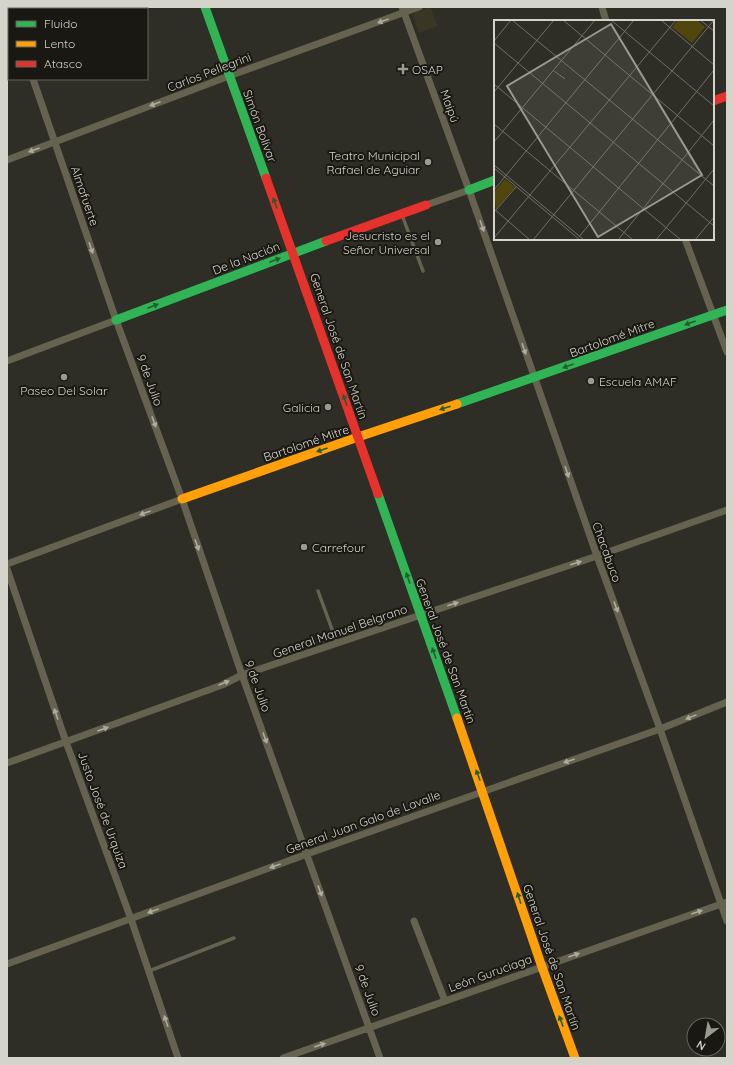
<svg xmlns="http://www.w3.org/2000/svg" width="734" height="1065" font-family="Quicksand,sans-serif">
<rect width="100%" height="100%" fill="#2e2d26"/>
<path fill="#393624" d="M430,7L438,26L419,33L413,17L414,13Z"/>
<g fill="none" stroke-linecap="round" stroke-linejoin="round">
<path stroke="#65624f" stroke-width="3.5" d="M402,215L423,271
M318,591L337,643
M149,971L234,938"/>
<path stroke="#65624f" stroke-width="7" d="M8,7L9,10
M402,7L469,190L597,556L660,729L727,921
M602,7L606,21
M33,79L116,320L182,499L242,675L380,1058
M7,160L229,76L419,7
M426,205L469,190
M685,239L727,352
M7,361L116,320
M7,564L182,499
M7,569L66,742L131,919L178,1058
M7,763L222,685L242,675L597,556L727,510
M414,921L445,1001
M7,964L307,854L660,729L727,702
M283,1058L727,902"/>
<path stroke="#30b455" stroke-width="9" d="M205,7L266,178
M469,190L495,180
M116,320L326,241
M457,404L727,310
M378,494L457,718"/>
<path stroke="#ff9f0a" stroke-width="9" d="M182,499L358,437L457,404
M457,718L542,967L575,1058"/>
<path stroke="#e5322d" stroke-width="9" d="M713,101L727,96
M266,178L378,494
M326,241L426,205"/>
</g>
<defs><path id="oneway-solid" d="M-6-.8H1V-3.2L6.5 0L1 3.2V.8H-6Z"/></defs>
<g fill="#aeaca0">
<use href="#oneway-solid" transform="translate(383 21) rotate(160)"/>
<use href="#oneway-solid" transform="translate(155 104) rotate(159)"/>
<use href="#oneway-solid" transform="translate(34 150) rotate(160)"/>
<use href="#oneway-solid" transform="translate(482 226) rotate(71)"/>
<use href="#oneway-solid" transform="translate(91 248) rotate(71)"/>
<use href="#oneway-solid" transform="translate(524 349) rotate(71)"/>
<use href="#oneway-solid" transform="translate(154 422) rotate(70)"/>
<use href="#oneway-solid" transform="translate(567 472) rotate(71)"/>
<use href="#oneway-solid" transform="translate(145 513) rotate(160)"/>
<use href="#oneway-solid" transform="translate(197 545) rotate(71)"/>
<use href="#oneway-solid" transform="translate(576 563) rotate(-18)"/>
<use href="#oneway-solid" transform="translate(453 604) rotate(-18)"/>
<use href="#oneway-solid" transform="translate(616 607) rotate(70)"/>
<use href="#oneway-solid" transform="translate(224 683) rotate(-23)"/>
<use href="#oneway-solid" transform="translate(56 714) rotate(-109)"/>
<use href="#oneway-solid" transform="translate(691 717) rotate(158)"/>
<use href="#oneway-solid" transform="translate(103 729) rotate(-20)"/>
<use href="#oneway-solid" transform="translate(265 738) rotate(70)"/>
<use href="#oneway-solid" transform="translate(569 761) rotate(161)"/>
<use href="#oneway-solid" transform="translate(275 866) rotate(160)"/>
<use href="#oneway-solid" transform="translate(320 891) rotate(70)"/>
<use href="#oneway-solid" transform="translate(153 911) rotate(160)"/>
<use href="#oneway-solid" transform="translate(697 912) rotate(-19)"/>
<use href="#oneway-solid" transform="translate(574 955) rotate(-19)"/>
<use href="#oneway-solid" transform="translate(166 1021) rotate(-109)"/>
<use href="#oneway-solid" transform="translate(320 1045) rotate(-19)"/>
</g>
<g fill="#235e30">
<use href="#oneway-solid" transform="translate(275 203) rotate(-110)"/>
<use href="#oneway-solid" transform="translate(275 260) rotate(-21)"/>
<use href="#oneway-solid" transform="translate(153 306) rotate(-21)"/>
<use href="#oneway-solid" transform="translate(690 323) rotate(160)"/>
<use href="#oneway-solid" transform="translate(568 366) rotate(160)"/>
<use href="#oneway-solid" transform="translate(345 400) rotate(-109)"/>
<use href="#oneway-solid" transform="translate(445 408) rotate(162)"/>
<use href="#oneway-solid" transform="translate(322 450) rotate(161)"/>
<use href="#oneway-solid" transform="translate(408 578) rotate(-109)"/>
<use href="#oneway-solid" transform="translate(434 653) rotate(-110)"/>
<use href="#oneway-solid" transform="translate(478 775) rotate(-110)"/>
<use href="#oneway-solid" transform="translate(519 898) rotate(-108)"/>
<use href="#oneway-solid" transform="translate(561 1021) rotate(-110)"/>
</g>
<g fill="#9b9a91" stroke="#191812" stroke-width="1.5">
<path d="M401 63h4v4h4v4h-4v4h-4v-4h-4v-4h4z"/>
<circle cx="428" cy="162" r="4"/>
<circle cx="438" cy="242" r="4"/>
<circle cx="64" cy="377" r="4"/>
<circle cx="591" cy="381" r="4"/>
<circle cx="328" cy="407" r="4"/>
<circle cx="304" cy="547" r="4"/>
</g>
<g text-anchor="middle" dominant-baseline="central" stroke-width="4" stroke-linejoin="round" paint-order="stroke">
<g font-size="12" fill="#d5d4cb" stroke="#191812" text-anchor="start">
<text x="412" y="69">OSAP</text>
<text x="420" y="155" text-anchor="end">Teatro Municipal<tspan x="420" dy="14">Rafael de Aguiar</tspan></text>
<text x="430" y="235" text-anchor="end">Jesucristo es el<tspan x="430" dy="14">Señor Universal</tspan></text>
<text x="599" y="381">Escuela AMAF</text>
<text x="64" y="390" text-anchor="middle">Paseo Del Solar</text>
<text x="320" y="407" text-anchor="end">Galicia</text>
<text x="312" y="547">Carrefour</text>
</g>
<g font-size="12" fill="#d5d4cb" stroke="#191812">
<text transform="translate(209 72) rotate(-21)">Carlos Pellegrini</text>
<text transform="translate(450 106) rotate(70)">Maipú</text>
<text transform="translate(260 126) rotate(70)">Simón Bolívar</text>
<text transform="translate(85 196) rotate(71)">Almafuerte</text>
<text transform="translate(246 258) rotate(-21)">De la Nación</text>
<text transform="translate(612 338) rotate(-20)">Bartolomé Mitre</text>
<text transform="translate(339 346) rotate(71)">General José de San Martín</text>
<text transform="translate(150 380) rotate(70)">9 de Julio</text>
<text transform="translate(306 443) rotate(-19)">Bartolomé Mitre</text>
<text transform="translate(607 552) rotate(70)">Chacabuco</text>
<text transform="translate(340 631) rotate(-19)">General Manuel Belgrano</text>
<text transform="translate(446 651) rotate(70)">General José de San Martín</text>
<text transform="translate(258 686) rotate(70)">9 de Julio</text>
<text transform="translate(103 810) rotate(70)">Justo José de Urquiza</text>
<text transform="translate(363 822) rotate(-20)">General Juan Galo de Lavalle</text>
<text transform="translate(552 957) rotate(71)">General José de San Martín</text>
<text transform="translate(490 973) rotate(-20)">León Guruciaga</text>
<text transform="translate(368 990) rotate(70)">9 de Julio</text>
</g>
</g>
<g transform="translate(494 20)">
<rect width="220" height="220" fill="#2e2d26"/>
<path d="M184,0H203L211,7L198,23L178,7ZM11,159L21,167L2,189L0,172Z" fill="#51470d"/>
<path fill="none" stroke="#717068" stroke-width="1" d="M18,0L220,166M69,0L220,126M117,0L220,86M167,0L220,45M206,0L220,11M0,21L17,0M0,23L220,206M60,51L71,59M0,64L187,220M0,72L60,0M0,104L139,220M0,122L101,0M0,145L90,220M0,148L86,220M0,170L140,0M0,189L36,220M2,190L22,167M85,217L220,50M0,218L182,0M39,220L220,0M124,220L220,100M162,220L220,149M201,220L220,197"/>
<path fill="#9b9a91" fill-opacity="0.15" stroke="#9b9a91" stroke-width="2" d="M117,4L208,155L104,217L13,66Z"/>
<rect width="220" height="220" fill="none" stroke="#d5d4cb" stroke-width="2"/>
</g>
<rect width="734" height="1065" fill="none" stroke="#d5d4cb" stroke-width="16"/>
<rect x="8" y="8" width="140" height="72" fill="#191812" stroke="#64635c"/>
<rect x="16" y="21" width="20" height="6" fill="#30b455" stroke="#64635c"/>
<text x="44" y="28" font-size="12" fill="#d5d4cb">Fluido</text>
<rect x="16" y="41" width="20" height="6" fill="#ff9f0a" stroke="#64635c"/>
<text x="44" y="48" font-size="12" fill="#d5d4cb">Lento</text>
<rect x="16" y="61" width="20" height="6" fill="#e5322d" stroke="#64635c"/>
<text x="44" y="68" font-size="12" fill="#d5d4cb">Atasco</text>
<g transform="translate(706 1037) rotate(211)"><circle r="19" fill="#191812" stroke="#64635c"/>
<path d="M0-3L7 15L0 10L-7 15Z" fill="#9b9a91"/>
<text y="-6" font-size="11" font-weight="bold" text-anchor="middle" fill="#d5d4cb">N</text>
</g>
</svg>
